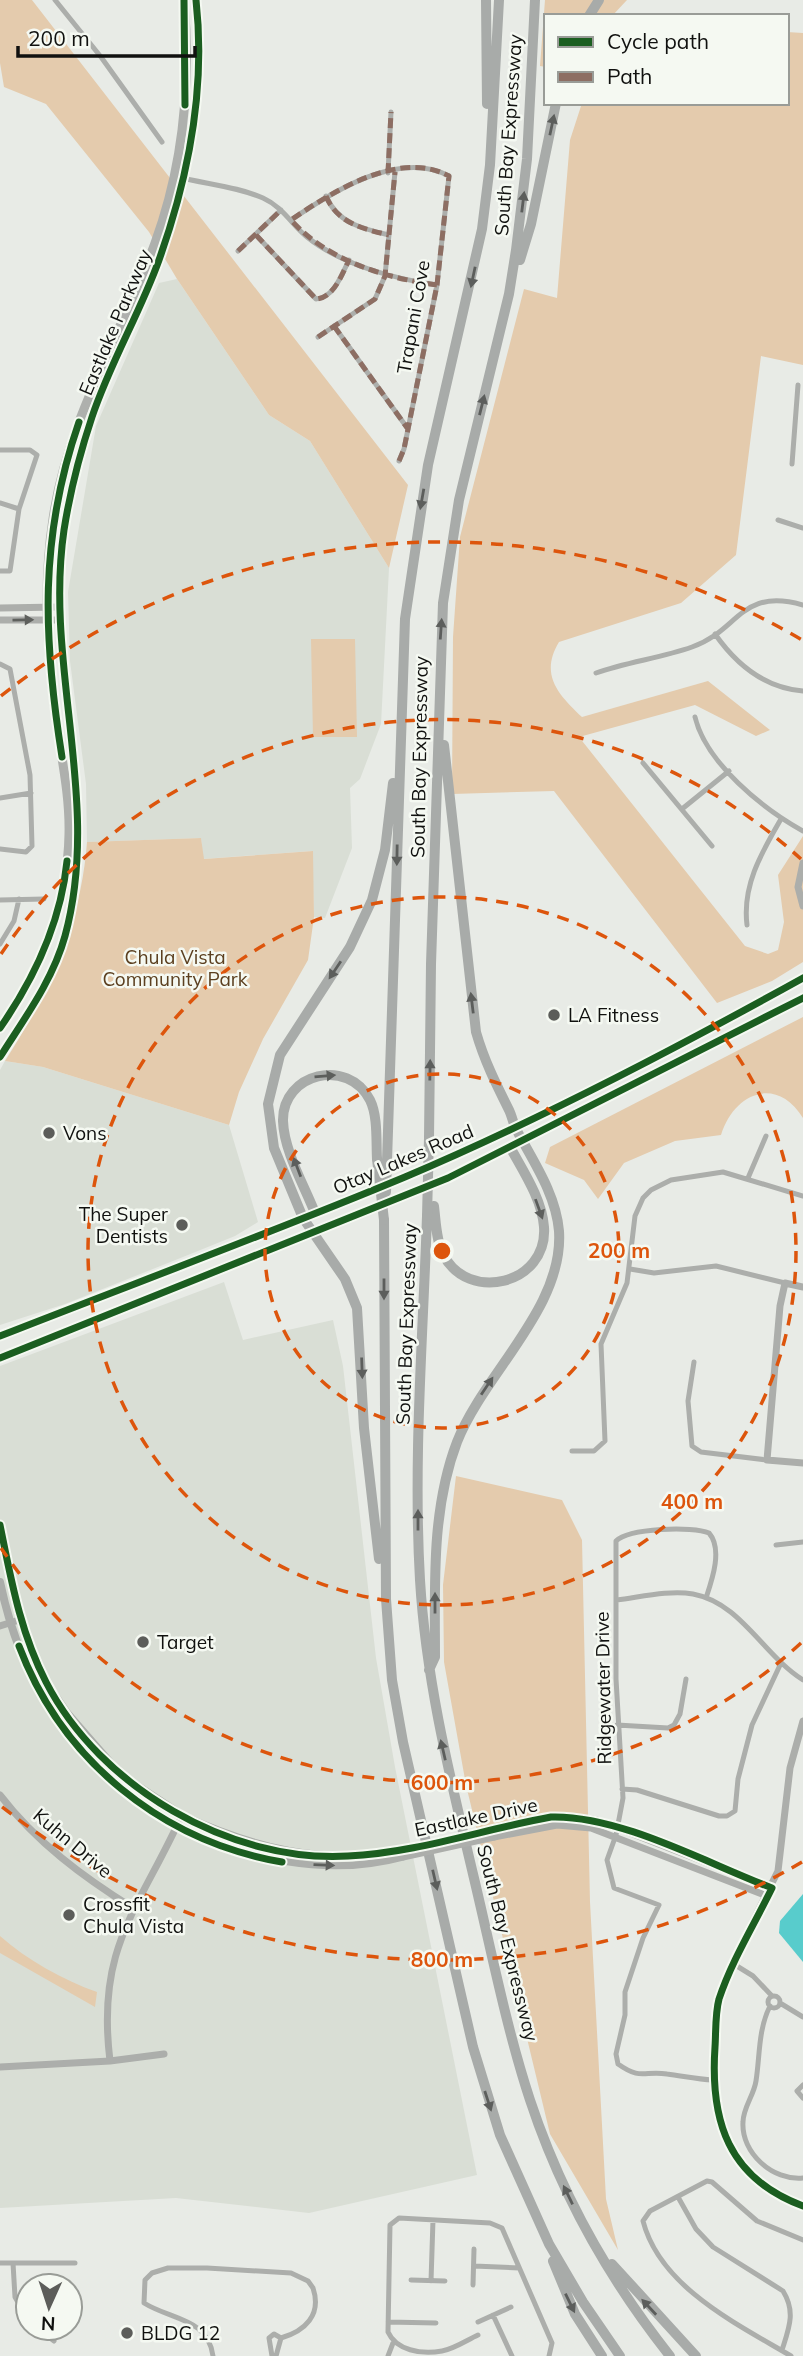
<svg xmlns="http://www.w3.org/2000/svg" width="803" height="2356" font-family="Mulish,sans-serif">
<rect width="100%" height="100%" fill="#e8ebe6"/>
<path fill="#d9ded5" d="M177,279L269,415L310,441L389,568L381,724L360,779L350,788L352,848L325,918L314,917L312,851L203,859L201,838L87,842L86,784L70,661L68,592L96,426L159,283Z
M5,1061L43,1067L229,1125L258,1222L235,1236L188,1255L65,1304L0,1325V1070Z
M224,1282L243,1340L333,1320L343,1366L376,1658L395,1767L477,2175L309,2213L176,2198L0,2208V1366Z"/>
<path fill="#e4cbad" d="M0,0H32L408,485L389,568L310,441L269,415L177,279L149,232L46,104L4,87L0,63Z
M545,0H627L612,16H546V67L540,66Z
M787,32L803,33V365L761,356L736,555L681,603L559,642C539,675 559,695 582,717L708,681L770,730L756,736L695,705L579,737L745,946L768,954L778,950L784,922L778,875L803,836V962L772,981L717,1003L554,791L452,794L453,637L460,537L524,289L557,298L570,140L582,103H787Z
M311,639H355L357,737H313Z
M201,838L204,859L313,851L314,917L308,960L263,1039L239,1092L229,1125L43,1067L5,1061C49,992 81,924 87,842Z
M803,1017V1118C776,1075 734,1093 721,1135L675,1141L624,1163L598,1199L584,1180L545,1163L550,1147Z
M456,1476L562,1500L582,1540L590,1902L606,2199L618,2250L550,2134L466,1785L444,1662L443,1585Z
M0,1936C27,1960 63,1980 97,1992L95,2007L0,1953Z"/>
<path fill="#58cccc" d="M803,1894V1962L779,1933L780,1921Z"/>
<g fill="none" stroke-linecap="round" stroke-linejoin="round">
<path stroke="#acaeab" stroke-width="5" d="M55,0L101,57L162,142
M388,173L391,112
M175,176C203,184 236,186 263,198C283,207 292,225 307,237C342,265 395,279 437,285
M326,196C337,223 363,229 389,235
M291,220C332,192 399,149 449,176L437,285L404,449L399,461
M256,235L316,299C334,298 342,274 349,260
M238,251L281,210
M334,326L408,429
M318,337L375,299L385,276L395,172
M0,450H30L37,455L19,509L10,571H0
M792,464L798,385
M0,503L19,509
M778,520L803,528
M715,634C736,664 765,688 803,691
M0,664L10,669L30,775L32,846L26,852L0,849
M596,673C627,662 661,658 692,647C739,631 740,587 803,605
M695,717C706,763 763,809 803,831
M643,763L712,846
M0,798L31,793
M682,809L729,771
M0,900L44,899
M747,925C742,885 762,852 781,819
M0,944L14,921L19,899
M748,1178L766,1136
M630,1269L654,1273L716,1266L785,1283
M694,1362L688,1401L692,1446L701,1452L767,1460
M572,1451H594L605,1441L601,1344L627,1283L635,1216L643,1198L651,1190L671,1180L723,1172L803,1196
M776,1545L803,1542
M706,1598C712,1580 723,1549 709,1533C693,1526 629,1528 616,1541V1679L623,1798L616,1835L607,1860L614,1888L659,1905L643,1938L625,1992V2015L616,2054L618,2064C642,2081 644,2070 667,2074C683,2076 697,2079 713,2080
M617,1600C641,1597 669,1590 693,1594C741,1603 763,1655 803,1680
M617,1725L668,1728L674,1725L680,1714L686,1679
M622,1789L637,1790L719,1816H727L735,1811L738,1779L752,1725L781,1663
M732,1963L753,1976L772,1996
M768 2002a6 6 0 1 1 12 0a6 6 0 1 1-12 0Z
M780,2003L803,2017
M770,2006C758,2030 760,2056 756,2081C754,2095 743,2108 743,2122C741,2153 773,2181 803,2178
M803,2085L797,2091L803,2098
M678,2197L696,2229L713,2247L783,2291C796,2312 789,2328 782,2350
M0,2263H75
M13,2263L15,2297L28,2320
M474,2266L519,2268
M411,2280L445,2281
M431,2281L433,2220
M473,2285L474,2249
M493,2315L512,2356
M388,2322L436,2323
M478,2322L511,2307
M37,2328L54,2341
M478,2335C467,2340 454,2349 442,2351C421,2355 396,2350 388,2332L390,2225L399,2218L490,2223L502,2228L552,2343L549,2356
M213,2356C208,2318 171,2320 144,2303L145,2280L152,2273L168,2268H207L291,2273L308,2281L313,2288C322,2315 305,2331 281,2338
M272,2356L269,2338L274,2334L281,2338L276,2356
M388,2356L393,2343
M791,2356C737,2324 660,2287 643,2221L650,2211L707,2181L712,2182L757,2221L803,2240"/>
<path stroke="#acaeab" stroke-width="7" d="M0,608L59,607
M0,620H59
M803,863L798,887L803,906
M803,1287L785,1283L780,1306L767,1460L803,1463
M0,1626L16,1621
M803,1721L790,1768L778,1871L732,1963L718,2003L713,2080L718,2117L735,2154L764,2186L803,2206
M0,1795C36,1842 83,1877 133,1908
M176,1827C248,1859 325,1878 403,1857
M491,1829C527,1821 560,1812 597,1820L772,1888
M494,1837L557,1825L591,1828L767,1896
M110,2061C96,1947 138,1911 182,1815C258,1849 318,1864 401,1850
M0,2067L110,2061L164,2054"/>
<path stroke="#abadaa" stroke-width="8" d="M0,1525L20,1620L46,1682L67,1713L121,1775L182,1815
M0,1582C25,1700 78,1761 176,1827"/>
<path stroke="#aeb0ad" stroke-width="9" d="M0,1028C39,972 68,903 69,834C70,792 60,753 55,711C47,647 43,584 53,519C67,421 121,335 155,243C184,164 191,83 184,0
M0,1057C24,1019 53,980 65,936C102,801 44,666 64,530C70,492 80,453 92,417C110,363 140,313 159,260C189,176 206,89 196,0
M0,1336C135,1283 271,1233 405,1177C540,1120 675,1049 803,978
M0,1358L448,1178L803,998"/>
<path stroke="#a8aba9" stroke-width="10" d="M486,0L487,104
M589,16L599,0
M520,260L531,224L556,103
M429,1138L431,964L443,603L459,500L509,294L516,250L527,159L535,0
M387,1161L405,619L428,465L482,229L490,165L499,0
M434,1206C436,1222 436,1240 443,1254C468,1304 548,1284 544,1227C542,1199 523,1171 510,1147
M315,1213C304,1185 284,1151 283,1121C282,1073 348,1057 370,1100C378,1116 376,1141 377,1159
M427,1216C423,1337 413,1459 420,1580C426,1681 450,1777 473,1874C491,1949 506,2027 530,2100C561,2194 609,2279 670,2356
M384,1220L386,1599L392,1680L403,1742L473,2047L500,2135L549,2244L583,2302L620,2356
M379,1559L364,1428L357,1308L345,1279L303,1218L274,1148L268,1104L280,1055L350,947L372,900L385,850L393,783
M429,1670L435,1657C435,1586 431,1510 457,1442C484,1373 564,1308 559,1231C556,1194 533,1161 516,1129C513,1123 512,1116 509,1110C496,1084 484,1060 476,1032L444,745
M553,2261L575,2314L602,2356
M612,2264L696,2356"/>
<path stroke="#acaeab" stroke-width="7" d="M401,1850L491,1829
M403,1857L494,1837"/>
<path stroke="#a8aba9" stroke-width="10" d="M377,1159L384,1220
M386,1192L387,1161
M427,1216L429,1138"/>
<path stroke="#8d6e63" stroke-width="5" stroke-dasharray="10 5" stroke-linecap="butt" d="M388,173L391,112
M326,196C337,223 363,229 389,235
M256,235L316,299C334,298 342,274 349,260
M238,251L281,210
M334,326L408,429
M318,337L375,299L385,276L395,172
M399,461L404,449L437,285L449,176C399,149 332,192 291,220C328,261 385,278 437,285"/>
<g stroke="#f5f9f2" stroke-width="11">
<path id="cycleway" d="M184,0L185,105
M62,757C43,638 39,537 79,422
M0,1028C34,979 61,921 67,861
M0,1057C24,1019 53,980 65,936C102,801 44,666 64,530C70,492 80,453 92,417C110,363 140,313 159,260C189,176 206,89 196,0
M0,1336C135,1283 271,1233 405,1177C540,1120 675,1049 803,978
M0,1358L448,1178L803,998
M0,1525C11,1579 20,1632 46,1682C100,1787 230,1863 348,1856C416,1853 484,1829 551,1817C620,1815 706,1863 772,1888C754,1925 732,1960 719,1999C715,2014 716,2032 715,2047C710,2121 728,2178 803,2206
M19,1646C62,1760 161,1841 282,1862"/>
</g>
<use href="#cycleway" stroke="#1b5e20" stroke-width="7"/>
</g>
<defs><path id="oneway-solid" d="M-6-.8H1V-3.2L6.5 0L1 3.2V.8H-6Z" transform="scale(1.75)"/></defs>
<g fill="#5c5e5c">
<use href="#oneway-solid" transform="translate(552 125) rotate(-78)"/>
<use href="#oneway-solid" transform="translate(523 202) rotate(-83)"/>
<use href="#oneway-solid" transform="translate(473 277) rotate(102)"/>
<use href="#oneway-solid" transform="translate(482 405) rotate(-76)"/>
<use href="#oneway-solid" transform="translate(422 499) rotate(100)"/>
<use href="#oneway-solid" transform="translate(441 629) rotate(-86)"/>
<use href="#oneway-solid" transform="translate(397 855) rotate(91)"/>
<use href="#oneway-solid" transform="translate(335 970) rotate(124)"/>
<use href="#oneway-solid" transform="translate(472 1003) rotate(-97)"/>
<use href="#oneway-solid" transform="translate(430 1070) rotate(-89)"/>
<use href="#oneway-solid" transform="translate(325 1076) rotate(-5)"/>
<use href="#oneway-solid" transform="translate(297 1167) rotate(-111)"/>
<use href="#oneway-solid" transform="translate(539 1209) rotate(70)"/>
<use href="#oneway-solid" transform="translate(384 1289) rotate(90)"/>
<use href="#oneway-solid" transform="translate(362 1368) rotate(88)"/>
<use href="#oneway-solid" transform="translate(487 1386) rotate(-56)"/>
<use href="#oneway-solid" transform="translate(418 1520) rotate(-90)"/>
<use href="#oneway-solid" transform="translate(435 1603) rotate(-90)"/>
<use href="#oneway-solid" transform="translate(443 1750) rotate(-103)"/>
<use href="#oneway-solid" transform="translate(435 1880) rotate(77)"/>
<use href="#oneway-solid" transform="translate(488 2101) rotate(72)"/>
<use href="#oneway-solid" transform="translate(568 2195) rotate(-116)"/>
<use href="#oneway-solid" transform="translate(570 2303) rotate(64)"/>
<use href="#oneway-solid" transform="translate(649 2307) rotate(-133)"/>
</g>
<g fill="#5e605d">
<use href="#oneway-solid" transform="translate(23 620) rotate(-1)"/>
<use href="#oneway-solid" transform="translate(324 1865) rotate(2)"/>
</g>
<g fill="none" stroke="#dd550c" stroke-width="3.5" stroke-dasharray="12 9">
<circle cx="442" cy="1251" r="177"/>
<circle cx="442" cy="1251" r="354"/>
<path d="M801 1643A532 532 0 0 1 1 1548M1 954A532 532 0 0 1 801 859"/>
<path d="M802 1862A709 709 0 0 1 1 1806M1 696A709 709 0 0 1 802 640"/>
</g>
<g fill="#5c5d5a" stroke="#f5f9f2" stroke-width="2.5">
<circle cx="554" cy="1015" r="7"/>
<circle cx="49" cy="1133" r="7"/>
<circle cx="182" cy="1225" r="7"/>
<circle cx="143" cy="1642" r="7"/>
<circle cx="69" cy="1915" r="7"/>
<circle cx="127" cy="2333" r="7"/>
</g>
<g text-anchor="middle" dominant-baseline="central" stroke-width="5" stroke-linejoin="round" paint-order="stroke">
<g font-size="19" fill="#10110f" stroke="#f5f9f2">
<text transform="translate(508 135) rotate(-86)">South Bay Expressway</text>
<text transform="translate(413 317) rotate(-80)">Trapani Cove</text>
<text transform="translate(115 322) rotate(-67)">Eastlake Parkway</text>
<text transform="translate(419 757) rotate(-89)">South Bay Expressway</text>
<text transform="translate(403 1159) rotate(-23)">Otay Lakes Road</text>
<text transform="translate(406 1324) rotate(-88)">South Bay Expressway</text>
<text transform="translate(603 1688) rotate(-91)">Ridgewater Drive</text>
<text transform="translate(476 1817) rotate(-12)">Eastlake Drive</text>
<text transform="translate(73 1843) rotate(40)">Kuhn Drive</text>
<text transform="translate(508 1943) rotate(76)">South Bay Expressway</text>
</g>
<g font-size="19" fill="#5c4020" stroke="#f5f9f2">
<text x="175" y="957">Chula Vista<tspan x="175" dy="22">Community Park</tspan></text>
</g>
<g font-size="19" fill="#10110f" stroke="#f5f9f2" text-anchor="start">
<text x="568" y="1015">LA Fitness</text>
<text x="63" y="1133">Vons</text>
<text x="168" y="1214" text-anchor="end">The Super<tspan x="168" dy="22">Dentists</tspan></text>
<text x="157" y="1642">Target</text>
<text x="83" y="1904">Crossfit<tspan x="83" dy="22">Chula Vista</tspan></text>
<text x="141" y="2333">BLDG 12</text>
</g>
</g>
<circle cx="442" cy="1251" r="10" fill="#dd550c" stroke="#f5f9f2" stroke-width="3.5"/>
<g font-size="21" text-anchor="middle" font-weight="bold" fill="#dd550c" stroke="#f5f9f2" stroke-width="5" stroke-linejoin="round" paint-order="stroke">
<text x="619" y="1258">200 m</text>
<text x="692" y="1509">400 m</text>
<text x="442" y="1790">600 m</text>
<text x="442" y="1967">800 m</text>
</g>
<rect x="544" y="14" width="245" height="91" fill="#f5f9f2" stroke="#999c97" stroke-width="2"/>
<rect x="558" y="37" width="35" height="10" fill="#1b5e20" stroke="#999c97" stroke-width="2"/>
<text x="607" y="49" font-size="21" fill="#10110f">Cycle path</text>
<rect x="558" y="72" width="35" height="10" fill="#8d6e63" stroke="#999c97" stroke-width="2"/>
<text x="607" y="84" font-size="21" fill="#10110f">Path</text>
<g transform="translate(49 2307) rotate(183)"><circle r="33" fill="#f5f9f2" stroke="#999c97" stroke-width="2"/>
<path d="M0-5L12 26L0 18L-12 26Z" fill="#5c5d5a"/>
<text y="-10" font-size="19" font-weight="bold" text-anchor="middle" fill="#10110f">N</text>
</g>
<path d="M18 46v10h177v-10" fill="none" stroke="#10110f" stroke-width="3.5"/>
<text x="28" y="46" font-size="21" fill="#10110f" stroke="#f5f9f2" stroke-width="5" paint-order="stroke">200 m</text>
</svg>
